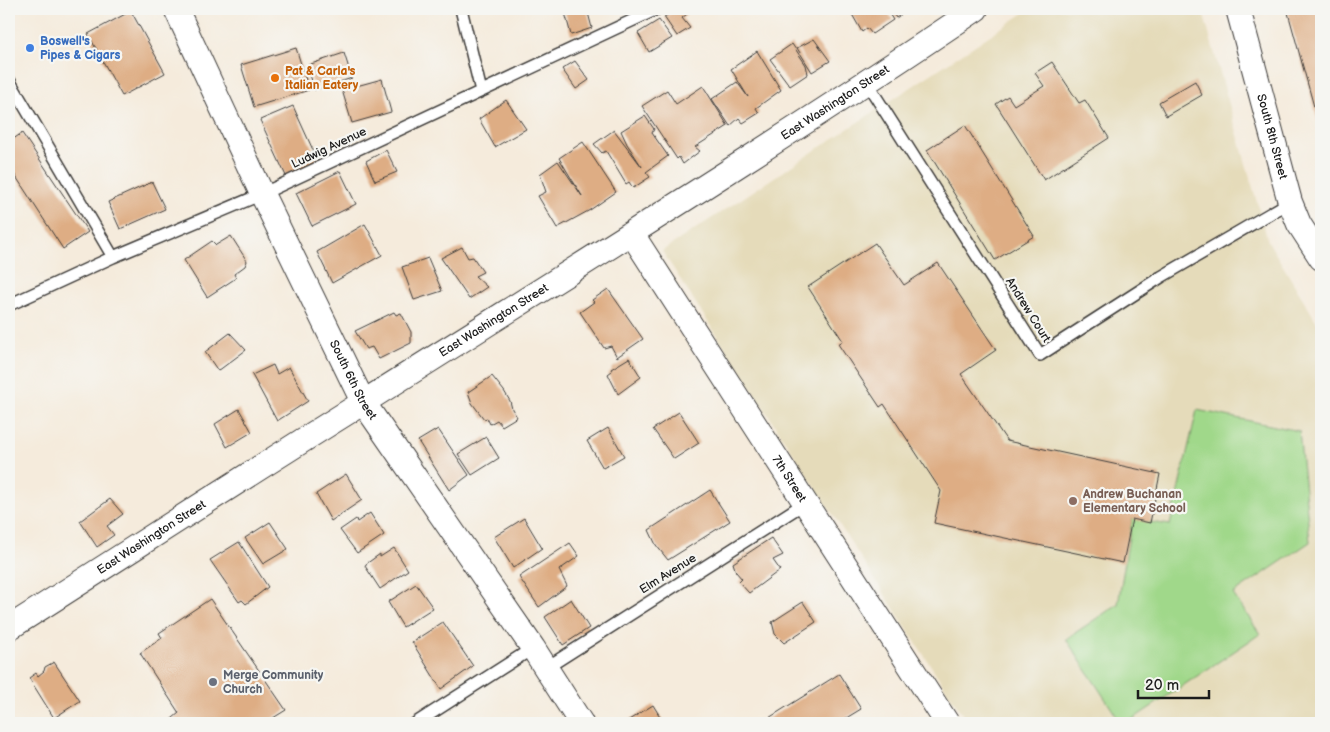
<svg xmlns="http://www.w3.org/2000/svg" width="1330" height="732" font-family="'Balsamiq Sans',sans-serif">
<rect width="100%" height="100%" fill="#f6f6f2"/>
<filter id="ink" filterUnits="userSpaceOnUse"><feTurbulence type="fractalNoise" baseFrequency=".02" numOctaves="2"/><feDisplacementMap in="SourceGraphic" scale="10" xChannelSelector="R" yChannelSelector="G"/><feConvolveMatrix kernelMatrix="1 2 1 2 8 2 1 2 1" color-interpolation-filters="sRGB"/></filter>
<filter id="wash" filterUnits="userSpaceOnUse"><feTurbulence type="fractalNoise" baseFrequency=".0096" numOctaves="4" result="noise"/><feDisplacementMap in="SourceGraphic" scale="20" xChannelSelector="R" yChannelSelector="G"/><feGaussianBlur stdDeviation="1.12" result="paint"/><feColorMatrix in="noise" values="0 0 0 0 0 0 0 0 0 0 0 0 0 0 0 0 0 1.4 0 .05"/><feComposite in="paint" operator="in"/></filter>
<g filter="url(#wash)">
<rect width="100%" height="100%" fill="#f5ebdc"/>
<path fill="#e5dbba" d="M1030,9H1202L1268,241L1321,329V723H968L662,251Z"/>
<path fill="#a0d88a" stroke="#5e7a53" d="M1197,410L1299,431L1310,542L1233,594L1260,634L1127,723H1121L1066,639L1118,604L1132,519L1170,525Z"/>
<g id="blocks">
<path fill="#dead84" d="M312,9H329L313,13Z
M564,9H587L592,28L571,35Z
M678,9H683L687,14L682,18L690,28L677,36L664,17Z
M849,9H886L893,20L872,34L867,28L862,32Z
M890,9H909L896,18Z
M1287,9H1321V132Z
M131,11L165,73L122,96L88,34Z
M659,20L672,38L649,52L638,33Z
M814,39L830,61L812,72L797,48Z
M792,44L806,65L808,74L790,86L770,59Z
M296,48L309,90L254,107L241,65Z
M757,51L781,90L756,108L759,113L743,123L739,118L730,126L712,99L737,82L748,97L731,69Z
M344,53L352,78L314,90L308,65Z
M575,61L589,80L576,89L562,69Z
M1052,62L1079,103L1085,100L1109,138L1044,180L996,104L1008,96L1014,105L1044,86L1035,73Z
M382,79L391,112L352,123L342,90Z
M1195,81L1202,95L1166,116L1159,102Z
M703,86L728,126L695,147L700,151L683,164L679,157L677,159L642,106L667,90L676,104Z
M506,100L526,129L495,147L479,119Z
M293,106L318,161L286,176L260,120Z
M645,116L654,129L652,133L668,156L646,172L650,177L633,188L629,182L626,184L606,151L602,153L594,144L614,130L642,167L627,144L621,131Z
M965,125L1034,236L995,260L927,150Z
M22,133L88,232L63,249L9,166V142Z
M583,142L616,192L590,210L557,228L538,196L546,192L540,174L558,161L582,196L559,158Z
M386,150L397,172L375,181L366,161Z
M340,171L356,204L312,226L296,193Z
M152,182L165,209L120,229L108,202Z
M365,224L382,255L332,283L317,252Z
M231,236L247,261L245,266L234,274L236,278L207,297L184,260L212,241L216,245Z
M875,243L904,285L938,263L996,350L961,374L1007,441L1160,474L1150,523L1132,519L1123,563L934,523L941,491L884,404L880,407L838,344L843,341L808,287Z
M462,247L468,258L473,257L483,272L475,276L487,287L469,299L441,258Z
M428,258L442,291L414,300L402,267Z
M608,289L643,339L617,357L611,346L604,348L580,312L594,302L592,300Z
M394,312L396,315L401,313L411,332V343L379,359L372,347L366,349L355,331Z
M230,333L246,350L218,371L205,352Z
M629,358L641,377L618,394L608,374L612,371L611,369Z
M273,365L277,374L289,367L308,401L277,421L252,375Z
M492,376L504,391L510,401L512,409L517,417L502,426L497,420L490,424L487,418L484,419L472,403L468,392Z
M239,409L252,432L227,447L215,424Z
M679,412L699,443L674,459L653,429Z
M608,428L624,456L603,468L587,441Z
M438,429L469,475L449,490L418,441Z
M486,437L499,458L472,475L458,454Z
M346,474L362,500L331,521L316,494Z
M710,490L730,521L668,560L656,545L649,530Z
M110,499L123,514L107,526L114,535L97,547L80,521Z
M370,513L384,535L357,553L340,530L356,519L357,522Z
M524,518L542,548L513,568L494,537Z
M270,522L288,549L263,564L245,538Z
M771,538L783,555L773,560L780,570L749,593L739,582L742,579L736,572L733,563Z
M239,542L268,587L246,604L242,600L239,602L210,560Z
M570,543L579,556L559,570L567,586L539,607L519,577Z
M394,548L408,570L380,589L365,566L366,564L380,554V557Z
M416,584L433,608L403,627L388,602Z
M210,599L286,710L265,723H167L179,713L140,653L162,638L159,633Z
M571,599L589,628L563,645L545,617Z
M803,602L816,622L784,643L775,634L772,622Z
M443,622L473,666L441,689L412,642Z
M54,662L80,701L54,718L29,678L36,673L38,676L44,671L45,667Z
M839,674L861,709L838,723H765L764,721Z
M653,705L664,723H624Z"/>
</g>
</g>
<g filter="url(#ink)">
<use href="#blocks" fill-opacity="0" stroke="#3d3b39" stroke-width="1"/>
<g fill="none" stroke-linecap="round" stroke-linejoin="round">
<g stroke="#3d3b39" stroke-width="14">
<path id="service" d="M461,9L481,91
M9,80L113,257
M867,83L1040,355L1161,277L1290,202
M9,305L113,257L262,194L657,9
M546,668L805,503
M416,723L533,648"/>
</g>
<g stroke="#3d3b39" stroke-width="26">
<g id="minor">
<path id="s1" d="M176,9L262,194L363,402L533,648L581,723"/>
<path id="s2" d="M1238,9L1290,202L1299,224L1321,258"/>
<path id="s3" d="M632,234L947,723"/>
<path id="s4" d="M9,628C127,553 245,476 364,402C569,272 775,145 976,9"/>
</g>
</g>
<use href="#service" stroke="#fff" stroke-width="11"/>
<use href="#minor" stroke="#fff" stroke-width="24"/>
</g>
</g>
<circle fill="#3f7fe0" stroke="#f6f6f2" stroke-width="2" cx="30" cy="48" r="5"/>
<circle fill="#e8710a" stroke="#f6f6f2" stroke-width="2" cx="275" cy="78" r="5"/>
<circle fill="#8d6e63" stroke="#f6f6f2" stroke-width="2" cx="1073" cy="501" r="5"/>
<circle fill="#6b7280" stroke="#f6f6f2" stroke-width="2" cx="213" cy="682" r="5"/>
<g text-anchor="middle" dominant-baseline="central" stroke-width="4.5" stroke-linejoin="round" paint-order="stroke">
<g font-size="12" font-weight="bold" fill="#366cbe" stroke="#f6f6f2" text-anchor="start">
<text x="40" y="41">Boswell's<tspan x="40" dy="14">Pipes &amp; Cigars</tspan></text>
</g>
<g font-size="12" font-weight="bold" fill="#c56008" stroke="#f6f6f2" text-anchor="start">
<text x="285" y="71">Pat &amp; Carla's<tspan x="285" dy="14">Italian Eatery</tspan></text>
</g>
<g font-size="12" fill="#1c1c1c" stroke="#f6f6f2">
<text stroke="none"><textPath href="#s4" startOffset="979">East Washington Street</textPath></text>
<text stroke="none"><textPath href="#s2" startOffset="132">South 8th Street</textPath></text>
<text transform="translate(329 148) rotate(-25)">Ludwig Avenue</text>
<text transform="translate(1028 310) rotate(58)">Andrew Court</text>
<text stroke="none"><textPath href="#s4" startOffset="574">East Washington Street</textPath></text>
<text stroke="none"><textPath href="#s1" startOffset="411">South 6th Street</textPath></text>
<text stroke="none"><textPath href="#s3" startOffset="291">7th Street</textPath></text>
<text stroke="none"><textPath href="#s4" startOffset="169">East Washington Street</textPath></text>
<text transform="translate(668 574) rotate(-32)">Elm Avenue</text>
</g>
<g font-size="12" font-weight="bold" fill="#785e54" stroke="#f6f6f2" text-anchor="start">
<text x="1083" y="494">Andrew Buchanan<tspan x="1083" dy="14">Elementary School</tspan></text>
</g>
<g font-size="12" font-weight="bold" fill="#5b616d" stroke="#f6f6f2" text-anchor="start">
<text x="223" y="675">Merge Community<tspan x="223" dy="14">Church</tspan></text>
</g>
</g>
<rect width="1330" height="732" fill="none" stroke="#f6f6f2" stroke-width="30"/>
<path d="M1138 690v8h71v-8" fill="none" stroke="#1c1c1c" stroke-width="2.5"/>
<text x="1145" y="690" font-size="15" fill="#1c1c1c" stroke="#f6f6f2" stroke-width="4" paint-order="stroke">20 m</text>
</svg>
